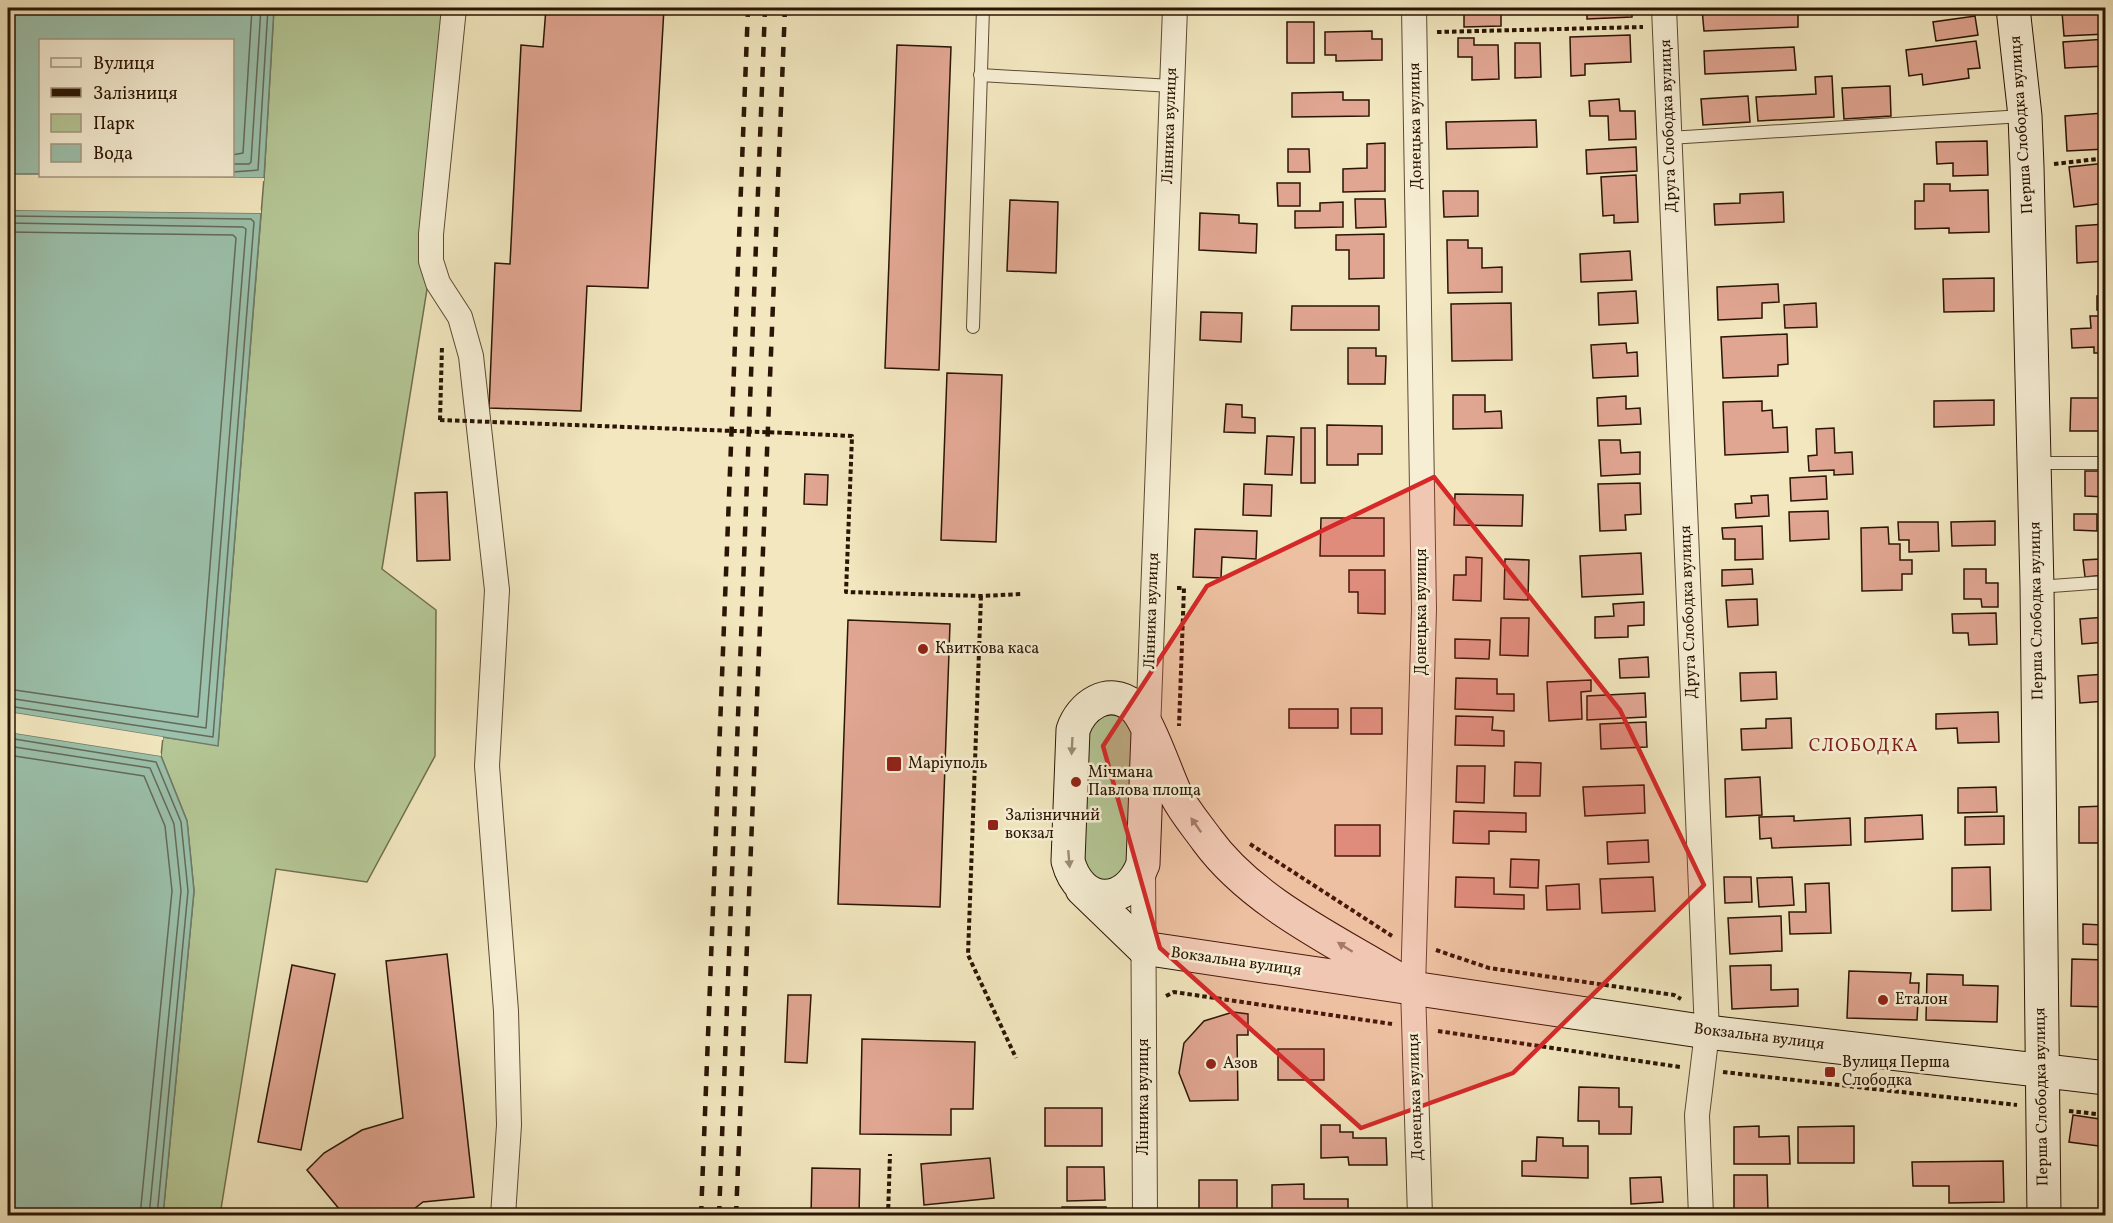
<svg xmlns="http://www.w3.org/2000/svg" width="2113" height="1223" font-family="Vollkorn,serif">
<rect width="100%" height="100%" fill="#f2e7bf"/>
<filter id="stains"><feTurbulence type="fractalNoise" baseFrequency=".00333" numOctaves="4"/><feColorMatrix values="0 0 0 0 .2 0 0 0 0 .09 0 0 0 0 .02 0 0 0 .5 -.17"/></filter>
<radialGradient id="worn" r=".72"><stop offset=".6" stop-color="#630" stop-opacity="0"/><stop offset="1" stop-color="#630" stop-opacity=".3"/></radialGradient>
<path fill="#b5c796" stroke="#706e4d" stroke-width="1.5" d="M274,8H459L438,221L382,569L436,610L435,756L367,882L276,869L220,1215H163L194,891L187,821L161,756L163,737L218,745L264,178Z
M1100,707L1136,723L1133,863L1104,889L1077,861L1082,732Z"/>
<path fill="#9cc1ac" stroke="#6e7c69" stroke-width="1.5" d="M8,8H274L264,178L117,176H232V40H40V174H8Z
M8,210L261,213L218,746L8,712Z
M8,732L161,756L187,821L194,891L163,1215H8Z"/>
<path fill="#f2e7bf" d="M114,176H117L264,178V181L116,178Z
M8,207L261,210V213L8,210Z
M8,712L163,737V740L8,715Z
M8,729L161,753V756L8,732Z"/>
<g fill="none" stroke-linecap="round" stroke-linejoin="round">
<path stroke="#636b58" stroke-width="1.5" d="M232,155L243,153L252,8
M232,164H249L251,162L261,8
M232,172L258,170L268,8
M8,216L251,219L254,222L213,737L8,706
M8,223L243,227L246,229L206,728L8,698
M8,232L233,235L236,238L198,717L8,689
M8,738L156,762L181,822L188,891L157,1216
M8,746L150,768L174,824L181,891L149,1216
M8,755L144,776L165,826L172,891L140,1216"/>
</g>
<path fill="#e1a692" stroke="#2a1504" stroke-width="1.5" d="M546,8H664L648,288L587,286L581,411L489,408L495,263L510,264L521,45L543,47Z
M1307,8H1340V10H1308Z
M1464,8H1501V26L1464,27Z
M1587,8H1632V17L1587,19Z
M1798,8V27L1704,31L1702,9Z
M2106,9V34L2064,36L2062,12Z
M1975,16L1978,35L1936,41L1933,22Z
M1287,22H1314V63H1287Z
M1372,31V39H1382V60L1336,61V55H1325V32Z
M1630,35L1631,62L1585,64V75L1571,76L1570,37Z
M1458,38H1474V45H1498L1499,79L1472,80V57H1458Z
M2106,39V66L2065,68L2063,42Z
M1976,41L1980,68L1968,69L1969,78L1923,85L1922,74L1909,76L1906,50Z
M1515,43H1540L1541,77L1515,78Z
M897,45L951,47L939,370L885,368Z
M1794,47L1796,70L1705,74L1704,51Z
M1832,76L1834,117L1758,121L1756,97L1816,94L1815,77Z
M1890,86L1891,116L1844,119L1842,88Z
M1343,92V100H1369V116L1292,117V93Z
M1748,96L1750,122L1703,125L1701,99Z
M1619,99L1620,111H1635L1636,139L1609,140L1608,116H1590L1589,101Z
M2103,113L2105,149L2067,151L2065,116Z
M1536,120L1537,147L1447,149L1446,122Z
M1987,141L1988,175L1953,176V163L1937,164L1936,142Z
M1385,143V191L1343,192V169L1367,168V144Z
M1636,147L1637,171L1587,174L1586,150Z
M1288,149H1309L1310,172H1288Z
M2106,163V203L2074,207L2069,167Z
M1636,175L1638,222L1614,223V215L1603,216L1601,177Z
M1277,183H1300V206H1278Z
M1924,184H1950V191L1988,190L1989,232L1949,233V228L1915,229V201H1924Z
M1443,191H1478V216L1444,217Z
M1783,192L1784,222L1715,225L1714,204L1740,203V194Z
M1355,199H1385L1386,227L1356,228Z
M1010,200L1058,202L1056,273L1007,271Z
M1343,202V227L1295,228V211H1320V203Z
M1200,213L1239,215V223L1257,224L1256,253L1199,250Z
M2106,224V261L2077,263L2076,226Z
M1384,234V278L1349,279V250H1336V235Z
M1447,240H1468V248H1482V268L1502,267V292L1448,293Z
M1630,251L1632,280L1581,282L1580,254Z
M1994,278V311L1944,312L1943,279Z
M1778,284L1779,302L1762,303V318L1718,320L1717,287Z
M1636,291L1638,323L1599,325L1598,293Z
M2097,296H2106V310H2097Z
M1511,303L1512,360L1452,361L1451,304Z
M1816,303L1817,327L1785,328L1784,305Z
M1292,306H1379V330H1291Z
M1201,312L1242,313L1241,342L1200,340Z
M2090,316H2106V353H2094V347L2072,348L2071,329L2091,328Z
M1787,334L1788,364L1778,365V376L1723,378L1721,337Z
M1626,343L1627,353L1637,352L1638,376L1593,378L1591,345Z
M1348,348H1376V356H1386L1385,384H1348Z
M947,373L1002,375L996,542L941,540Z
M1453,395H1485V412L1501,411L1502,428L1453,429Z
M1626,396V409L1640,408L1641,424L1598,426L1597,398Z
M2071,398H2106V431H2070Z
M1994,400V425L1934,427V401Z
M1762,401V411L1772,410L1773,428L1787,427L1788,452L1725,455L1723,402Z
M1226,404L1242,405V417L1255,418V433L1224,432Z
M1327,425L1382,426V454H1358V465H1327Z
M1301,428H1315V483H1301Z
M1834,428L1835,453L1852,452L1853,474L1834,475V470L1809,471L1808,456L1817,455L1816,429Z
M1267,436L1294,437L1292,475L1265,474Z
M1599,440H1620L1621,453L1640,452V474L1601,476Z
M2085,471H2106V497L2085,496Z
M805,474L828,475L827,505L804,504Z
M1826,476L1827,499L1791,501L1790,478Z
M1640,483L1641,514L1625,515L1626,530L1600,531L1598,484Z
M1244,484L1272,485L1271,516L1243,515Z
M447,492L450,560L417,561L415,493Z
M1455,494L1523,495L1522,526L1454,525Z
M1768,495L1769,516L1736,518L1735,504L1752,503L1751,496Z
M1828,511L1829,539L1790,541L1789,512Z
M2074,514H2097V531L2074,530Z
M1321,518H1384V556H1320Z
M1995,521V545L1952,546L1951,522Z
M1898,522H1938L1939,551L1909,552V540H1899Z
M1762,526L1763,559L1735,560V539H1723L1722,528Z
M1888,527L1889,544H1900V560H1912V574H1902V590L1862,591L1861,528Z
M1195,529L1257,531L1256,559L1222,557L1221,578L1193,577Z
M2106,550V575L2085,577L2083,560L2100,559V551Z
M1641,553L1643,594L1582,597L1580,556Z
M1466,557L1482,558L1481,601L1453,600L1454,575H1466Z
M1505,559L1529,560L1528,600L1504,599Z
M1752,569L1753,584L1722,586V570Z
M1964,569H1986V583H1998V607H1982L1981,599H1964Z
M1349,570H1385V614L1358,613V592H1349Z
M1757,599L1758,625L1728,627L1726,600Z
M1644,602V625L1628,626V637L1595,638V617L1614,616L1613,604Z
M1996,613L1997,644L1969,645L1968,633H1953L1952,614Z
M2106,617V642L2082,644L2080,619Z
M1501,618H1529L1528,656L1500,655Z
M848,620L950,624L940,907L838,904Z
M1455,639L1490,640L1489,659L1455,658Z
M1648,657L1649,677L1620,678L1619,659Z
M1776,672L1777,699L1741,701L1740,673Z
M2106,674V701L2080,703L2078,676Z
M1456,678L1497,679V694H1514V711L1455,709Z
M1591,680V691L1581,692L1582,719L1549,721L1547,682Z
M1645,693L1646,717L1587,720V696Z
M1351,708H1382V734H1351Z
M1289,709H1338V728H1289Z
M1998,712L1999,742L1958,743L1957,728L1936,729V714Z
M1456,716L1493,717L1492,730L1504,731V746L1455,745Z
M1791,718L1792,748L1742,750L1741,729L1766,728V719Z
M1646,722L1647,747L1601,749L1600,724Z
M1515,762L1541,763L1540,796H1514Z
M1457,766H1485L1484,803L1456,802Z
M1760,777L1762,815L1726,817L1725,779Z
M1644,785L1645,813L1585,816L1583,787Z
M1996,787L1997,812L1958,813V788Z
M2106,806V843H2079V807Z
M1454,811L1526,813V832L1489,831V844L1453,843Z
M1922,815L1923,839L1865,842V818Z
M1794,816V821L1850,818L1851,845L1772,848L1771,838L1760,839L1759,817Z
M2004,816V844L1965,845V817Z
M1335,825H1380V856H1335Z
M1648,840L1649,862L1608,864L1607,842Z
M1511,859L1539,860L1538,888L1510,887Z
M1990,867L1991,910L1952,911V868Z
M1456,877L1494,878V894L1524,895V909L1455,907Z
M1653,877L1655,911L1602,913L1600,879Z
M1724,877H1751L1752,902L1725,903Z
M1792,877L1794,905L1759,907L1757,878Z
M1829,883L1831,933L1790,934L1789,912H1806L1805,884Z
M1579,884L1580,909L1547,910L1546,886Z
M2102,914H2106V945L2083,944V924L2102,925Z
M1781,916L1782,951L1730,954L1728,918Z
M447,954L474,1197L423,1202L405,1216H345L307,1170L324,1153L362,1130L403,1118L386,961Z
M2072,959L2106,960V1007L2071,1006Z
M292,965L335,974L301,1150L258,1142Z
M1771,965V990L1798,989V1006L1732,1009L1730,966Z
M1849,971L1911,973L1910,983H1919L1917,1020L1847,1018Z
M1927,974L1963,975V985L1998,986L1997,1022L1926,1020Z
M788,995H811L807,1063L785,1062Z
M1233,1012L1248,1014V1035H1237L1238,1100L1190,1101L1179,1073L1184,1043L1204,1021Z
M862,1039L975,1042L973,1109H951V1135L860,1134Z
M1278,1049H1324V1080H1278Z
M1579,1087L1619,1088V1107H1632L1631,1134H1599V1121H1578Z
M1045,1108H1102V1146H1045Z
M2073,1115L2106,1120V1147L2069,1142Z
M1321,1125H1340V1132H1353V1138H1386L1387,1165H1349L1348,1157L1321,1158Z
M1759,1126V1137L1789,1136L1790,1164H1734V1127Z
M1854,1126V1163H1798V1127Z
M1537,1137L1563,1138V1146H1588V1178L1522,1176V1161H1536Z
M990,1158L994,1198L924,1205L921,1164Z
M2003,1161L2004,1202L1949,1203V1186H1913L1912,1162Z
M1067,1167H1104L1105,1200L1067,1201Z
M812,1168L860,1169L859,1216H811Z
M1734,1175H1767L1768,1211H1734Z
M1661,1177L1663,1202L1631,1204L1630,1178Z
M1199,1180H1237V1214H1199Z
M1304,1184V1199H1348V1216H1272V1185Z
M1062,1207H1106V1216H1062Z
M2106,1210V1216H2081V1214Z"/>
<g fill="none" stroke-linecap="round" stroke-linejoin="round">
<g stroke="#5c4a33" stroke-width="14">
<path id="lane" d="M980,75L1172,86
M1669,138L2023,116
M973,327L983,8
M2035,463H2106
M2038,587L2106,582"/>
</g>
<g stroke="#5c4a33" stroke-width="26">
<path id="street" d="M454,8L431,234V261L438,283L460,317L471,356L497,590L487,766L506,1011L509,1125L503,1216
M1414,8L1424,609L1413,988L1420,1216
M1664,8L1707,1032L1697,1115L1701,1216
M1148,731L1175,8
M1143,864L1145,1216"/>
</g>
<g stroke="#2a1504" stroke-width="35">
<path id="secondary" d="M2013,8L2025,116L2027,167L2037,587L2044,1216
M1148,733L1143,864C1127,908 1080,907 1068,861L1073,730C1081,706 1108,686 1133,706C1148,718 1166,774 1176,795C1184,811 1197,826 1207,840C1253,903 1336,941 1401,981
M1082,889L1143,948L1707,1032L2106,1078"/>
</g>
<path stroke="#2a1504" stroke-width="4" stroke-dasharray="4.5 3" stroke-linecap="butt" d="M1437,32L1643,27
M2054,164L2106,158
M440,420L442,346
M788,433L852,436L846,592L981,596L1022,594
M1177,588H1184L1179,726
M981,596L968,955L1016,1058
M945,765L975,766
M1250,844L1392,936
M1436,950L1489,968L1674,995L1681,999
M1166,996L1174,992L1392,1024
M1438,1031L1680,1067
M1723,1072L2017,1105
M2069,1111L2106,1115
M888,1216L890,1154"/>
<use href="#lane" stroke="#f7efd5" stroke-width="12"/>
<use href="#street" stroke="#f7efd5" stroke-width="24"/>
<use href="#secondary" stroke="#f7efd5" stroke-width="33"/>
<path stroke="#2a1504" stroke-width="4.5" stroke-dasharray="10 10" stroke-linecap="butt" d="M701,1216L748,8
M719,1216L765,8
M736,1216L785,8"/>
<path stroke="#2a1504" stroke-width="4" stroke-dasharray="4.5 3" stroke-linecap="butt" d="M440,420L788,433"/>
</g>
<defs><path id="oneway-solid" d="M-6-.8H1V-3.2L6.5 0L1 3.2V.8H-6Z" transform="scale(1.5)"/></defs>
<g fill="#9b8d77">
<use href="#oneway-solid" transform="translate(1072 746) rotate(93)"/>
<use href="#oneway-solid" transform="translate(1196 825) rotate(-125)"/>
<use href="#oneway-solid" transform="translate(1069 859) rotate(85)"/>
<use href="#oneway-solid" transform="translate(1345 947) rotate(-148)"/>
</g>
<path fill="#d62828" fill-opacity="0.2" stroke="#d62828" stroke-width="4.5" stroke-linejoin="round" d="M1434,477L1620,710L1704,885L1513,1073L1361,1128L1160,948L1103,746L1207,586Z"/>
<g fill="#8f2418" stroke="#f7efd5" stroke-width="2">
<circle cx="923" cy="649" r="6"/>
<rect x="886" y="756" width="16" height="16" rx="3"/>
<circle cx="1076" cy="782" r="6"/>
<rect x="987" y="819" width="12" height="12" rx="3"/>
<circle cx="1883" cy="1000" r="6"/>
<circle cx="1211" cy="1064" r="6"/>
<rect x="1824" y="1066" width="12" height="12" rx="3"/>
</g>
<g text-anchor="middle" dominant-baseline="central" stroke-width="5" stroke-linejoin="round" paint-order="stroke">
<g font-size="16" fill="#2a1504" stroke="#f7efd5">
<text transform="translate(2022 125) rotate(-94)">Перша Слободка вулиця</text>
<text transform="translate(1170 126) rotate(-88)">Лінника вулиця</text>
<text transform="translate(1416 126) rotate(-91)">Донецька вулиця</text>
<text transform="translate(1669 126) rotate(-92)">Друга Слободка вулиця</text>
<text transform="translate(1152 611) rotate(-88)">Лінника вулиця</text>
<text transform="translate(2037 611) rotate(-91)">Перша Слободка вулиця</text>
<text transform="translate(1422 612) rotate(-90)">Донецька вулиця</text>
<text transform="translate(1689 612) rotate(-92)">Друга Слободка вулиця</text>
<text transform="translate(1236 962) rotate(8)">Вокзальна вулиця</text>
<text transform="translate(1759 1037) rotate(7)">Вокзальна вулиця</text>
<text transform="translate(1144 1097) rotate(-90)">Лінника вулиця</text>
<text transform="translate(1416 1097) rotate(-92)">Донецька вулиця</text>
<text transform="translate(2042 1097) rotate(-91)">Перша Слободка вулиця</text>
</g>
<g font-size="16" fill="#2a1504" stroke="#f7efd5" text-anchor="start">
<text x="935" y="649">Квиткова каса</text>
<text x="908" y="764">Маріуполь</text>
<text x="1088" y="773">Мічмана<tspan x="1088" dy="18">Павлова площа</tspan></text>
<text x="1005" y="816">Залізничний<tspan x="1005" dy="18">вокзал</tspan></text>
<text x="1895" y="1000">Еталон</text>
<text x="1842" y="1063">Вулиця Перша<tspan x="1842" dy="18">Слободка</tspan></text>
<text x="1223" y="1064">Азов</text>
</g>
<g font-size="18" letter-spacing="1.5" fill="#7a1f14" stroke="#f7efd5">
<text x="1864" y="746">СЛОБОДКА</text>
</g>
</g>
<rect width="2113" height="1223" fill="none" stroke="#f2e7bf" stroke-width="30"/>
<rect x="9" y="9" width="2095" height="1205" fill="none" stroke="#2a1504" stroke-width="3"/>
<rect x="15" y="15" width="2083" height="1193" fill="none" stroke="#2a1504" stroke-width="1.5"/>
<rect x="39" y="39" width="195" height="138" fill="#f7efd5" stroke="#a59881" stroke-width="1.5"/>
<rect x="51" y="58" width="30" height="9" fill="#f7efd5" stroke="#a59881" stroke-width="1.5"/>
<text x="93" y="69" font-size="18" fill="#2a1504">Вулиця</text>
<rect x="51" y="88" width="30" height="9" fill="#2a1504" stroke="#a59881" stroke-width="1.5"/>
<text x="93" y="99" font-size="18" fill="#2a1504">Залізниця</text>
<rect x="51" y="114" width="30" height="18" fill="#b5c796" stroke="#a59881" stroke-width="1.5"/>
<text x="93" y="129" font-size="18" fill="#2a1504">Парк</text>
<rect x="51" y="144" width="30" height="18" fill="#9cc1ac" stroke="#a59881" stroke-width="1.5"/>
<text x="93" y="159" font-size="18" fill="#2a1504">Вода</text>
<rect width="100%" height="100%" filter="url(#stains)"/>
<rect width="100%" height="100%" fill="url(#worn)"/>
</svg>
